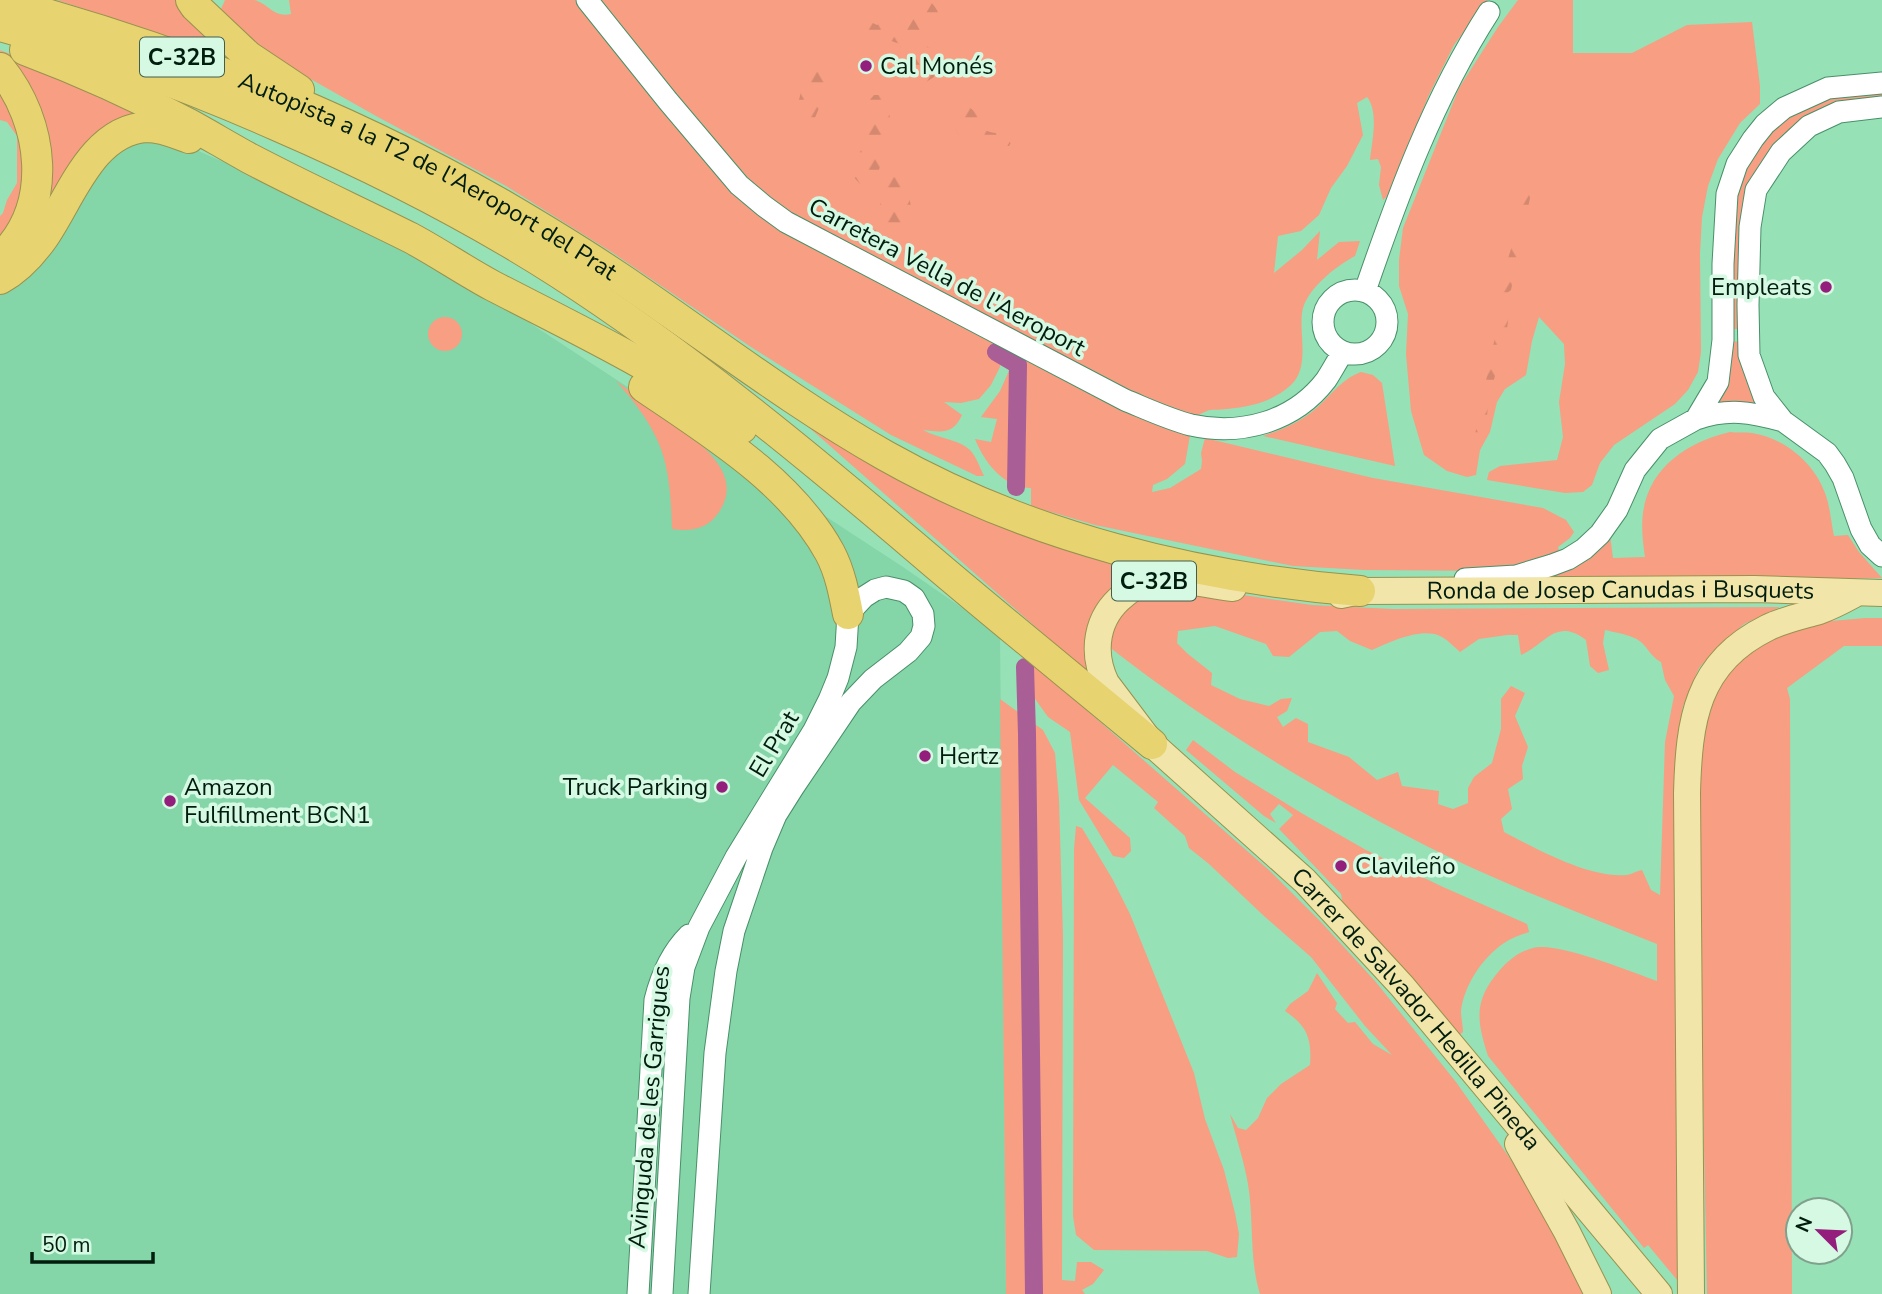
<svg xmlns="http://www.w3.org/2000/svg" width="1882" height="1294" font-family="'Nunito Sans',sans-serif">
<defs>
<pattern id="forest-firs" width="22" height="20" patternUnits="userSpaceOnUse" patternTransform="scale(1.75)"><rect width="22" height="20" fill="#f89e82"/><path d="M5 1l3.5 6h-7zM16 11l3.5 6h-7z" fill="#d3886f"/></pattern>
</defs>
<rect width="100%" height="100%" fill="#97e1b6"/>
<path fill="#84d5a7" d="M171,139L292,192L405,248L516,314L903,567L1000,634L1006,1294H0V288L51,241L120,144Z"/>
<path fill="#f89e82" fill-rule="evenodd" d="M57,0H182L235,59Z
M225,0C234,0 245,0 254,0C268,3 273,18 291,14L289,0H575L729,189L1001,346L1000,367L991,385L979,399L961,403L944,402L962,415C953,435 941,432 923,430C937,438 958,439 970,450C976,456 980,468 984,476H977L891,435L751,347L613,253L506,186L376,116L261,51L221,9Z
M599,0H1488L1454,45L1428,97L1389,195L1383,200L1379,185L1381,167L1378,159L1370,160C1372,141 1379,112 1367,97L1357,103L1363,135L1347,166L1331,188L1319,215L1301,231L1278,236L1274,273L1302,250L1320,231L1317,260L1339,242L1360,241L1355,256C1336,266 1305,290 1302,313C1299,334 1310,367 1291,385C1272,402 1252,406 1227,409C1211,411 1212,407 1197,416L1166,407L1111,383L784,212L763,195L671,90Z
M1518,0H1573V53H1632L1687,25L1752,22L1760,86V104L1740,123L1718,159L1708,186L1702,217L1700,254L1701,352L1698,372L1688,390L1675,404L1614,445L1600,463L1592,485L1583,492L1565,493L1487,480L1489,472L1500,466L1557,460L1563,437L1559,402L1565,364L1564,344L1539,317L1532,341L1526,375L1505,389L1497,402L1490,432L1480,450L1476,475L1467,477L1447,471L1424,455L1411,411L1406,354L1408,314L1399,286V260L1403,228L1459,88L1498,27Z
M0,50L75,80L149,114L39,210Z
M0,83L21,122L24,197L0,242V216L3,213L7,200L17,183V136L7,122L0,120Z
M1882,88V98L1775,148L1740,329H1730C1730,256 1721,175 1782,123C1794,114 1804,106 1819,101C1838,94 1862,92 1882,88Z
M428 334a17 17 0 1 1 34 0a17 17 0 1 1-34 0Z
M1731,341L1741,342L1760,405L1715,404C1730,385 1732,364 1731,341Z
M1016,355L1128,413L1190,435L1185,464L1167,479L1153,485L1152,492L1170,488L1201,469L1202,461L1201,453L1205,438L1373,478L1543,508L1566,520L1574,532L1570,538L1558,547L1560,553L1550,559L1491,571L1364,570L1293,566L1095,525L1031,506V488C1004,488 984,462 975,439L991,442L997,419L981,417L1000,391Z
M1361,372L1373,375L1382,383L1395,466L1263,436C1281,430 1298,423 1313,411C1329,398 1341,379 1361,372Z
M616,381C634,394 651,407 668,420C696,440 746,472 719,512C708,529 691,532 672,529C671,503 670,474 661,449C652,424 634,401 616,381Z
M788,409L1107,561C1115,566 1121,570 1121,581L1085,648V661L1088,673Z
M1730,432C1737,433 1745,432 1752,433C1784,438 1814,462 1825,493C1830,506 1831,522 1834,536L1848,535L1859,552L1882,578L1551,581L1552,577L1587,556L1610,535L1613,558L1645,557C1643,543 1641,528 1643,513C1649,467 1688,442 1730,432Z
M1152,590L1216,591L1312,605L1393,609L1780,607L1744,624L1713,652L1699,668L1683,706L1679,727L1676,780L1683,1287L1648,1245L1644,1248L1488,1056C1478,1024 1473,1004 1495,976C1505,963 1517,952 1533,948C1557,941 1631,972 1657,981V944C1588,916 1518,890 1451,858C1330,799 1214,729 1108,646L1110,633L1123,608ZM1215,626L1266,644L1273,656L1289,657L1320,632L1337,631L1350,641L1372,650C1390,642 1423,626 1442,637C1449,641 1454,647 1460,652L1479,639L1507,635H1518L1521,655C1546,644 1556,617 1586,640L1590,666L1598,673L1609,670L1603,643L1605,630C1617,633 1636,635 1644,645C1651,653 1651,656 1661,662L1665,680L1674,696L1665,742L1660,895L1651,890L1642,870C1637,871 1632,874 1627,875C1591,879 1536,849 1504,832L1501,819L1512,809L1508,789L1523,779L1522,766L1528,747L1515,716L1525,693L1511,686L1501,699V729L1492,763L1474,777L1468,788V803L1453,809L1438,804L1439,791L1402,786L1398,772L1377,780L1349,757L1308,742V724L1296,718L1283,727L1277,717L1287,711L1292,698L1281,699L1269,706L1240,699L1211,685L1212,673L1188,654L1177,643L1178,631Z
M1865,618H1882V646H1844L1787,688L1790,699L1792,1294H1707L1702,1049L1700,761L1703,735L1715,698L1714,685L1741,652L1809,623Z
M1034,664L1270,871L1321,922L1375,981L1456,1082L1509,1157L1548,1219L1588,1294H1260C1249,1259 1254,1220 1248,1184C1244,1161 1236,1137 1230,1114L1238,1128L1246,1130L1258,1118L1267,1098L1281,1084L1310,1065C1312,1038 1307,1026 1285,1011L1290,1004L1308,991L1317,973L1337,1003L1335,1009L1348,1023L1355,1022L1373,1044L1392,1055L1365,1026L1311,957L1264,916L1209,864L1189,848L1185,836L1154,808L1158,802L1113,765L1085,798L1130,838L1131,851L1124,858L1113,856L1079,800L1070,732L1048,717L1033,696Z
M1000,699L1043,730L1055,753L1059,800L1063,937L1062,1280L1075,1281L1077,1262H1091L1104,1270L1093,1284L1082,1290L1085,1294H1006Z
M1193,740L1235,772L1303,814L1366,850L1443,887L1527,924L1529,932C1521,935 1511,938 1504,943C1483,957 1464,985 1461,1011C1461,1018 1463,1026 1463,1032L1459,1035L1343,906L1341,894L1279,829L1293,815L1279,804L1270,814L1276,823L1264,816L1186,750Z
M1076,826L1082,828L1113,880L1130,914L1194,1073L1205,1119L1224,1170L1235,1213L1239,1234L1237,1257L1228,1258L1207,1251L1094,1250L1076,1235L1073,1216L1074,849Z"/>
<path fill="url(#forest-firs)" d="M904,0H929C938,9 941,16 940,28L933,35L924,45L936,51L939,58L935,69L934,77L923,84C909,77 911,72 907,60C904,53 900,52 900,44L877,36L861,39L850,26L862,18L877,25L892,16L905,14Z
M814,66H824L829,79L828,91L814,96L819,108L812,125H801L796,108C804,90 799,80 814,66Z
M874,95H885L890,118L885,130V149L882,161L873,187L860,184L851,174C855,164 861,153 863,142C867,122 857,114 874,95Z
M968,106L981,117L980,128C996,136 1003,134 1017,125L1015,135L1009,146L975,139L963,143L955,128V111Z
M895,176L906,183C911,207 916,215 902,236L889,237L888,251L868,253L859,240L866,222L881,223L880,205L887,181Z
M1527,189L1530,198L1511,290L1503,296L1499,286L1514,240L1522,192Z
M1507,302C1514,322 1495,373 1490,395C1487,414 1485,432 1480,450L1473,444L1501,308Z"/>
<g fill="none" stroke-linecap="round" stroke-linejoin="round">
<path stroke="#a95e95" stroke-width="18" d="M996,352L1018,365L1016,487
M1025,667L1027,734L1034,1294"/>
<g stroke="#489069" stroke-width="23">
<path id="minor" d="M587,0L668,101L739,185L764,206L786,222L1125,400C1147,409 1168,419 1191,425C1241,436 1294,422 1326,380C1332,371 1337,361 1343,352
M1882,107L1839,112L1809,126L1781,152L1756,190L1750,227L1748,305L1749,355L1764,397L1783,421L1827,453L1835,464L1843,478L1861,529L1870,545L1882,556
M1323 322a32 32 0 1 1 64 0a32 32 0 1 1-64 0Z
M1365,291C1398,195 1433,99 1489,12
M1696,419C1728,408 1751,412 1783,421
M1465,579L1516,576L1552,565L1568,559L1584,549L1600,534L1617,510L1635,470L1660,439L1696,419L1718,382L1723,340V264L1727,194L1737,164L1753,139L1765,124L1784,108L1828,88L1882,83
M638,1294L655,1000C661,976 672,952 689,935
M662,1294L679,998L684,967L699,927L736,857L814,730L829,700L838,678L846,647L848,614L864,597L875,590L886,587L904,591L914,598L923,614L924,626L921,637L908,652L873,679L851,702L793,788L776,815L762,848L734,931L726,971L715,1053L699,1294"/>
</g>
<g stroke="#97934e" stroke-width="28">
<g id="major">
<path id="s1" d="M1233,588C1207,585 1178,577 1152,581C1141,583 1132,588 1124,595C1096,617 1091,652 1106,683L1152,744L1305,881L1402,986L1659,1294"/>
<path id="s2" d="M1341,595L1360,591L1754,589L1882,593"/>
<path d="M1518,1144L1567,1232L1598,1294"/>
<path d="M1691,1294L1687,793C1689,721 1696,663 1767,628C1783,620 1802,616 1819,611C1830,607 1842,601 1853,595"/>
</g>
</g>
<g stroke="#97934e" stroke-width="32">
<g id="highway">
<path d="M191,0L195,6L248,56L299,90"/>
<path id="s3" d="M0,1C175,48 344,114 501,204C542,228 583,253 623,280C710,339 794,404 886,456C1030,537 1196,578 1360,591"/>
<path d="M0,26C96,52 187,86 278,126C375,168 470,216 559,273C683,353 801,450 914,546C992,613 1073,678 1152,744"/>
<path d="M25,50C81,71 136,96 189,124C209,135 229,147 249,158C302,186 357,211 411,238C439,253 465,271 493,286C578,330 665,371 742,428"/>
<path d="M0,68C44,122 55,207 0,258"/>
<path d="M0,279C18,269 31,255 43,238C70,200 91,130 147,127C162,127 175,133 189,138"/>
<path d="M644,387C710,432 791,481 830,553C840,572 844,593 848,614"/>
</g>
</g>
<use href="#minor" stroke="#fff" stroke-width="21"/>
<use href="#major" stroke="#f1e5aa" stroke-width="26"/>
<use href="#highway" stroke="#e8d371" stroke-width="30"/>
</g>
<g fill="#941e7c" stroke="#d5f9e2" stroke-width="2.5">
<circle cx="866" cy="66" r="7"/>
<circle cx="1826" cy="287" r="7"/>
<circle cx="925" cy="756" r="7"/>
<circle cx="722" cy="787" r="7"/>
<circle cx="170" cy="801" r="7"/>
<circle cx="1341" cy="866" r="7"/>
</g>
<g text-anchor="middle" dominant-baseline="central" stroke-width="7" stroke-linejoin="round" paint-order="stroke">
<g fill="#d5f9e2" stroke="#405f4e" stroke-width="2">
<rect x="140" y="37.5" width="84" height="39" rx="5"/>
<rect x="1112" y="561.5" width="84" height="39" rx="5"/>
</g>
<g font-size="23" font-weight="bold" fill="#001d0e">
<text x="182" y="57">C-32B</text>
<text x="1154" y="581">C-32B</text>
</g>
<g font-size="24" fill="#001d0e" stroke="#d5f9e2" text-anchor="start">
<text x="880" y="66">Cal Monés</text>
<text x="1812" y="287" text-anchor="end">Empleats</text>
<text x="939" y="756">Hertz</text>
<text x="184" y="787">Amazon<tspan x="184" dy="28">Fulfillment BCN1</tspan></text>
<text x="708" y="787" text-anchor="end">Truck Parking</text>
<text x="1355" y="866">Clavileño</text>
</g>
<g font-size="24" fill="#001d0e" stroke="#d5f9e2">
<text stroke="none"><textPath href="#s3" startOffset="464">Autopista a la T2 de l'Aeroport del Prat</textPath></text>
<text transform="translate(947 277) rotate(28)">Carretera Vella de l'Aeroport</text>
<text stroke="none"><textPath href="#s2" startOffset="280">Ronda de Josep Canudas i Busquets</textPath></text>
<text transform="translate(774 744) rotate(-59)">El Prat</text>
<text stroke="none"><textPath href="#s1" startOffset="662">Carrer de Salvador Hedilla Pineda</textPath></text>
<text transform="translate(649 1107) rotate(-85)">Avinguda de les Garrigues</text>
</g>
</g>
<g transform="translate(1819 1231) rotate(294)"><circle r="33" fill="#d5f9e2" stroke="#80a18d" stroke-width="2"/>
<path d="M0-5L12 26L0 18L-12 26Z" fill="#941e7c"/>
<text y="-10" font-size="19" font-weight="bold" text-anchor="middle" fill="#001d0e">N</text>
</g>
<path d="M32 1252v10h121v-10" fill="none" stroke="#001d0e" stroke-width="3.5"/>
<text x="42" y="1252" font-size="21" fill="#001d0e" stroke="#d5f9e2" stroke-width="5" paint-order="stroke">50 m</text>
</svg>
